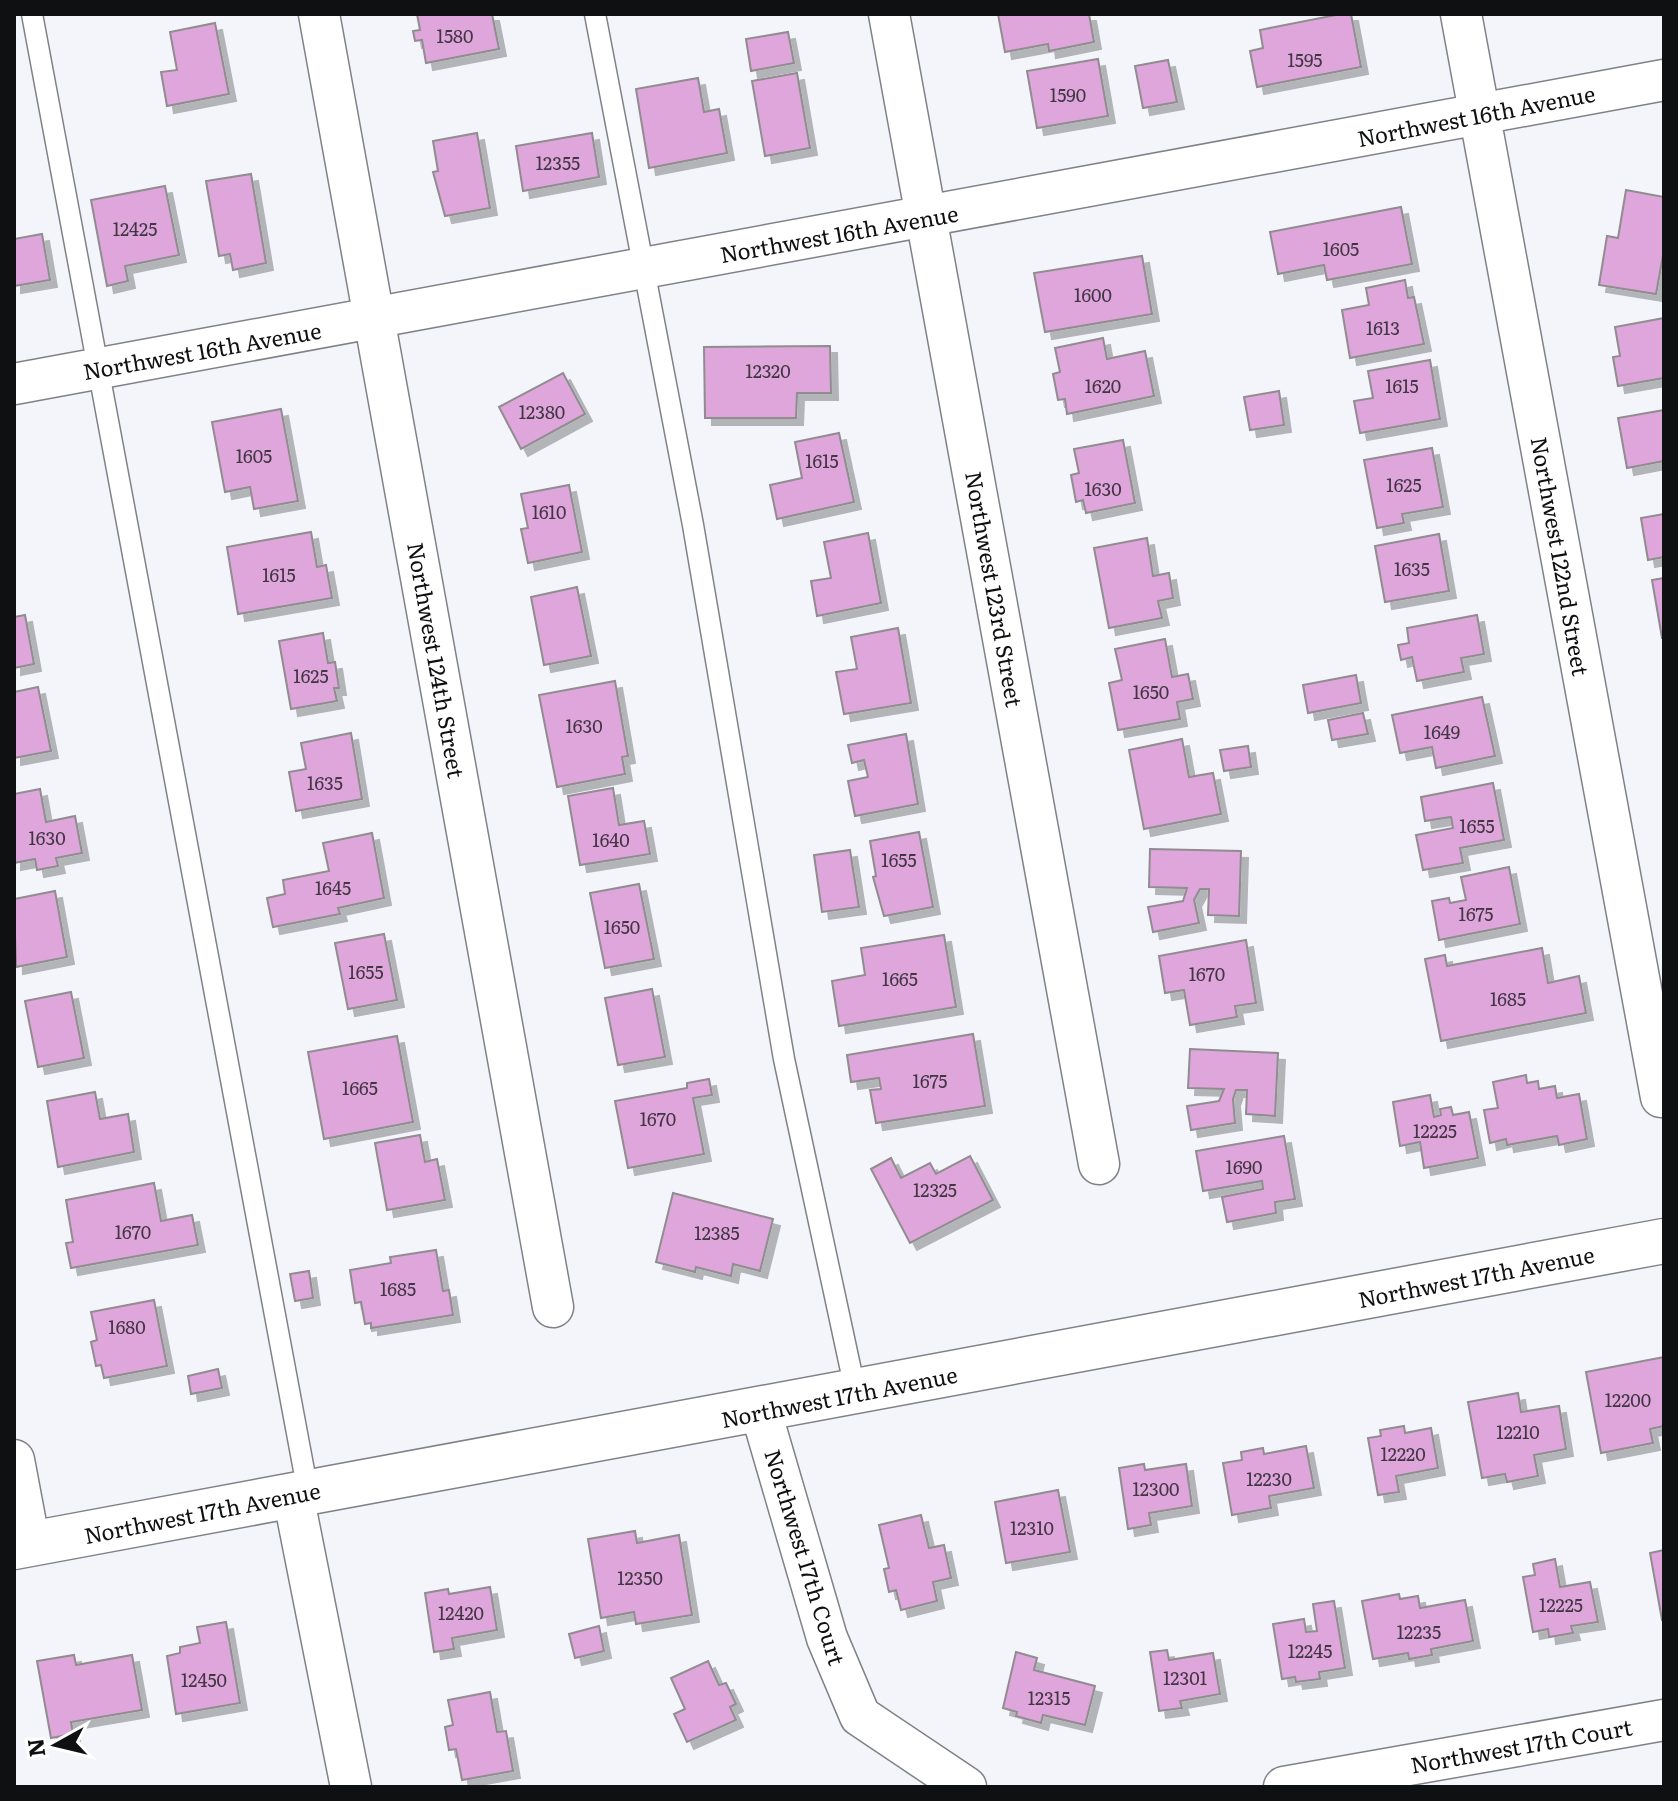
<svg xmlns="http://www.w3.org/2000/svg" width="1678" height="1801" font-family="Literata,serif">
<defs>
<filter id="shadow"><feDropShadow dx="7" dy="7" stdDeviation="0" flood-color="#0004"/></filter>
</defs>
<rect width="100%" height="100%" fill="#f3f5fb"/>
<path fill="#dea6db" stroke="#908c90" stroke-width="2" filter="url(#shadow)" d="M417,14H492L499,49L426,63L422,40L415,41L413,31L420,30Z
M998,14H1089L1094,42L1049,51L1048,44L1005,52Z
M1341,14H1351L1361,67L1257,87L1250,51L1263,48L1260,30Z
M215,23L229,94L167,106L161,72L177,70L170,32Z
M788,32L794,63L751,71L746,39Z
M1098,59L1108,116L1037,128L1027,71Z
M1168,60L1177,102L1143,108L1135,66Z
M797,73L810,148L765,156L752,81Z
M698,78L704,112L719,109L727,153L649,168L636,89Z
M477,133L490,208L445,216L433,172L438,171L433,141Z
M592,133L599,177L523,191L516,146Z
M251,174L266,263L233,270L230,254L219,256L206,181Z
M165,186L179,255L125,266L128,281L107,286L91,200Z
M1626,190L1664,197V250L1656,294L1599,285L1607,236L1618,238Z
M1401,207L1412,264L1327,280L1324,265L1278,274L1270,232Z
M42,234L50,280L14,286V239Z
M1142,256L1152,314L1045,332L1034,273Z
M1405,280L1408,298L1414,297L1424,344L1350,358L1342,310L1369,305L1366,288Z
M1664,318V378L1618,386L1613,357L1620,356L1615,327Z
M1103,338L1107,359L1145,351L1154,396L1067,414L1065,399L1058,400L1053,374L1060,372L1055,348Z
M830,346L831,393H797L796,418H705L704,347Z
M1430,360L1440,419L1360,433L1354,401L1373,398L1368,371Z
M563,373L585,414L521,449L499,407Z
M1279,391L1284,425L1250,430L1244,397Z
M281,409L298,501L254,509L250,487L225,492L212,422Z
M1664,410V461L1627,468L1618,418Z
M839,433L854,502L777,519L770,485L802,478L795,442Z
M1123,440L1135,503L1086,513L1083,500L1076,502L1071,475L1079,473L1074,449Z
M1432,448L1443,507L1402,514L1404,523L1377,528L1364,460Z
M569,485L582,552L528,563L521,529L528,528L521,494Z
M1664,514V557L1648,560L1641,518Z
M311,532L317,567L326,565L332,598L238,614L227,547Z
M868,533L881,603L817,616L811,581L831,578L824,542Z
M1439,534L1449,591L1385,602L1375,546Z
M1147,538L1153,576L1169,573L1173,598L1158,601L1162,618L1109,628L1094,548Z
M1664,578V638H1662L1652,580Z
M577,587L591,656L544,665L531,597Z
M25,615L34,664L14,668V617Z
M1477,615L1484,654L1461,658L1464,672L1417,681L1412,657L1401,660L1398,645L1409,643L1407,628Z
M898,628L911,703L844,714L836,672L857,669L851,637Z
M323,633L328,663L335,662L339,688H334L337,701L291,709L279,641Z
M1165,639L1172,677L1188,674L1193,699L1177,702L1180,719L1118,730L1109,683L1122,680L1115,649Z
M1356,675L1361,703L1308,713L1303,685Z
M615,681L628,756L622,757L625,774L557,787L539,695Z
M38,687L51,751L14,758V692Z
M1482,697L1495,756L1436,768L1432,747L1400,753L1392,715Z
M1363,713L1368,734L1332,740L1328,720Z
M351,733L362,799L296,811L289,772L306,769L301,743Z
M906,734L918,804L855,816L848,781L868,777L864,760L852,763L848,745Z
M1182,739L1189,777L1213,773L1221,814L1144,829L1129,750Z
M1248,746L1251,767L1224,771L1220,750Z
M1493,783L1504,840L1460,848L1463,863L1423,870L1416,835L1453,828L1451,817L1425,821L1421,797Z
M613,788L619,825L644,821L650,854L580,865L568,796Z
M40,789L46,822L75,816L82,853L56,858L58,866L37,870L35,859L14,863V794Z
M919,832L933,907L884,916L873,877L876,876L870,841Z
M372,833L384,898L338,908L340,914L273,927L267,898L285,894L283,880L329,871L323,843Z
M1150,849L1241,851L1239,916L1208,915L1209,889H1200L1194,900L1199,923L1153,932L1148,907L1183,901L1187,888L1149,887Z
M850,850L859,907L822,912L814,855Z
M1509,867L1520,924L1439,940L1432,901L1449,898L1450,903L1466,900L1461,877Z
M639,884L654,959L605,968L590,893Z
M55,891L67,957L16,967L14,899Z
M384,934L397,1000L348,1009L335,943Z
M944,935L956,1007L839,1026L832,981L865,975L861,948Z
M1246,940L1256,1003L1235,1006L1237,1017L1190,1025L1184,990L1165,993L1159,956Z
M1542,948L1548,983L1579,976L1586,1013L1441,1041L1425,959L1445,955L1447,966Z
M652,989L665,1057L618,1065L605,998Z
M71,992L84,1058L38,1067L25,1001Z
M973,1034L985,1106L876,1123L870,1090L881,1089L879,1078L851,1082L847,1055Z
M397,1036L413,1122L324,1139L308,1052Z
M1190,1049L1278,1053L1275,1116L1246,1114L1247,1090H1236L1233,1099L1235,1123L1191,1130L1187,1106L1219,1101L1224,1089L1188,1088Z
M1526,1075L1527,1083L1538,1081L1539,1089L1555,1086L1557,1098L1579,1094L1587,1139L1559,1145L1557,1136L1507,1145L1506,1139L1490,1143L1484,1110L1498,1108L1493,1082Z
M709,1079L712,1095L693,1098L704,1154L628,1168L615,1101L687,1088V1083Z
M95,1092L100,1119L128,1114L134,1152L58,1167L47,1101Z
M1430,1095L1434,1117L1441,1115L1440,1109L1451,1107L1453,1115L1469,1112L1478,1158L1424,1168L1420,1142L1400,1146L1393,1102Z
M420,1135L425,1162L437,1159L445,1200L387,1210L375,1143Z
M1284,1136L1295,1199L1275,1202L1276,1213L1227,1222L1222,1197L1263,1189L1262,1181L1203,1191L1196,1151Z
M970,1156L993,1200L910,1243L871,1169L891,1158L901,1178L930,1163L936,1174Z
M154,1183L161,1221L192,1215L198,1245L71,1268L66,1243L73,1242L66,1200Z
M673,1193L773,1219L760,1271L733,1264L731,1276L696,1267L695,1272L656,1262Z
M436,1250L443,1291L449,1290L453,1315L371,1328V1323L365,1324L361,1302L355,1303L350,1270L391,1263L390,1257Z
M309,1271L313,1298L295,1301L290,1274Z
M154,1300L167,1366L104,1378L101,1365L96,1366L91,1342L97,1340L91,1312Z
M1664,1357V1426L1650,1429L1653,1443L1601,1453L1586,1372Z
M218,1369L222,1388L191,1394L188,1376Z
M1518,1393L1521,1412L1559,1406L1566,1449L1534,1455L1538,1476L1507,1482L1505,1474L1482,1478L1468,1402Z
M1404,1426L1405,1433L1431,1428L1438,1468L1396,1476L1399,1492L1378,1495L1368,1438L1381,1436L1380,1430Z
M1306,1446L1314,1488L1269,1496L1271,1508L1232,1515L1223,1463L1242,1460L1241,1452L1263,1448L1264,1454Z
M1144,1464L1145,1470L1186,1464L1192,1506L1149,1513L1151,1525L1128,1529L1119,1468Z
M1058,1490L1070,1552L1006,1563L995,1502Z
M921,1515L929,1548L944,1545L951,1578L933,1582L937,1601L901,1610L896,1590L889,1592L884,1569L889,1568L879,1525Z
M635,1531L637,1543L679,1535L692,1615L636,1624L634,1612L601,1618L588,1539Z
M1664,1550V1620H1662L1650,1553Z
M1555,1559L1560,1587L1590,1582L1598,1622L1571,1626L1573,1633L1549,1637L1548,1629L1533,1632L1523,1577L1535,1575L1533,1564Z
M490,1587L497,1630L452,1638L454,1649L434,1652L425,1593L448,1589L449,1594Z
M1399,1594L1400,1599L1418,1596L1420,1608L1465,1600L1473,1641L1431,1649L1432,1655L1409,1659L1408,1653L1373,1659L1362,1601Z
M1334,1601L1345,1668L1319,1672L1320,1679L1296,1682L1295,1677L1282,1679L1273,1624L1304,1619L1306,1632L1317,1631L1313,1604Z
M226,1622L240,1703L176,1714L167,1656L180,1653V1647L200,1643L197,1627Z
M599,1626L604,1651L575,1658L569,1634Z
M1167,1650L1169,1660L1213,1653L1220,1694L1180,1701L1182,1708L1159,1711L1150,1652Z
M1016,1652L1037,1658L1034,1670L1095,1686L1085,1725L1043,1715L1041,1723L1016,1716L1017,1712L1003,1708Z
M74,1655L76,1665L132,1655L142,1710L71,1722L73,1734L51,1738L37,1661Z
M708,1661L719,1685L726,1683L736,1704L730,1707L736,1720L687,1742L674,1714L685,1709L671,1678Z
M490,1692L497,1732L506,1731L513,1771L462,1780L456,1749L449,1750L445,1727L453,1725L448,1700Z"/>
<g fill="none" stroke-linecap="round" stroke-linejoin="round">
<g stroke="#808287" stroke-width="23">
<path id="service" d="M32,14L308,1492
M595,14L693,525L784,1059L856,1394"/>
</g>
<g stroke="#808287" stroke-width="43">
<path id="minor" d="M319,14L553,1307
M889,14L1099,1164
M1461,14L1661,1097
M14,384L1664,80
M761,1412L827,1638L860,1716L966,1787
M14,1460L30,1545
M293,1495L351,1787
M1284,1787L1664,1720"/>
</g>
<g stroke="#808287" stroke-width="47">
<path id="secondary" d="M14,1547C564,1446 1114,1344 1664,1241"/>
</g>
<use href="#service" stroke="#fff" stroke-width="20"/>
<use href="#minor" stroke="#fff" stroke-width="40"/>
<use href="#secondary" stroke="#fff" stroke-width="44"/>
</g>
<g text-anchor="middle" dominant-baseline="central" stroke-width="7" stroke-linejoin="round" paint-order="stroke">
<g font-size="18" fill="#433644">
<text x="455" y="35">1580</text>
<text x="1305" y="59">1595</text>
<text x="1068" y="94">1590</text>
<text x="558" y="162">12355</text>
<text x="135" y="228">12425</text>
<text x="1341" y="248">1605</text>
<text x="1093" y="294">1600</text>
<text x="1383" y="327">1613</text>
<text x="768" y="370">12320</text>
<text x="1103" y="385">1620</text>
<text x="1402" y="385">1615</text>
<text x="542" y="411">12380</text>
<text x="254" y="455">1605</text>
<text x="822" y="460">1615</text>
<text x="1404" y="484">1625</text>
<text x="1103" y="488">1630</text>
<text x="549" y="511">1610</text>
<text x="1412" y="568">1635</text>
<text x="279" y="574">1615</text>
<text x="311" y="675">1625</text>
<text x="1151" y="691">1650</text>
<text x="584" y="725">1630</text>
<text x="1442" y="731">1649</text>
<text x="325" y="782">1635</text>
<text x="1477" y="825">1655</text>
<text x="47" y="837">1630</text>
<text x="611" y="839">1640</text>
<text x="899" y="859">1655</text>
<text x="333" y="887">1645</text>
<text x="1476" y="913">1675</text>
<text x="622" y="926">1650</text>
<text x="366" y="971">1655</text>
<text x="1207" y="973">1670</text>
<text x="900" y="978">1665</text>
<text x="1508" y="998">1685</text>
<text x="930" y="1080">1675</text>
<text x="360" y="1087">1665</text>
<text x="658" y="1118">1670</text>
<text x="1435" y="1130">12225</text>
<text x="1244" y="1166">1690</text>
<text x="935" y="1189">12325</text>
<text x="133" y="1231">1670</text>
<text x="717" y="1232">12385</text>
<text x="398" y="1288">1685</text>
<text x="127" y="1326">1680</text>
<text x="1628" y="1399">12200</text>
<text x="1518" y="1431">12210</text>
<text x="1403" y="1453">12220</text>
<text x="1269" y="1478">12230</text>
<text x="1156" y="1488">12300</text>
<text x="1032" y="1527">12310</text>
<text x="640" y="1577">12350</text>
<text x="1561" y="1604">12225</text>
<text x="461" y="1612">12420</text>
<text x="1419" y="1631">12235</text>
<text x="1310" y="1650">12245</text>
<text x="1185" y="1677">12301</text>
<text x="204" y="1679">12450</text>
<text x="1049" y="1697">12315</text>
</g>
<g font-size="22" fill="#0f1011" stroke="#fff">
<text transform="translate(1476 115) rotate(-11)">Northwest 16th Avenue</text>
<text transform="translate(839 233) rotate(-10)">Northwest 16th Avenue</text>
<text transform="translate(202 350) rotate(-10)">Northwest 16th Avenue</text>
<text transform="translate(1561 556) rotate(80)">Northwest 122nd Street</text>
<text transform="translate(995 589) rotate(80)">Northwest 123rd Street</text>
<text transform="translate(437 660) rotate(80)">Northwest 124th Street</text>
<text transform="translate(1476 1276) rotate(-11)">Northwest 17th Avenue</text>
<text transform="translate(839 1396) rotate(-11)">Northwest 17th Avenue</text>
<text transform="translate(202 1512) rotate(-11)">Northwest 17th Avenue</text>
<text transform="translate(806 1557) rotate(73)">Northwest 17th Court</text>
<text transform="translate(1521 1745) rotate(-10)">Northwest 17th Court</text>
</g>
</g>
<rect width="1678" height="1801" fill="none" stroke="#0f1011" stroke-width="32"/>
<g transform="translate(56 1745) rotate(262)" stroke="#ffffff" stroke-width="6" paint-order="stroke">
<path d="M0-6L14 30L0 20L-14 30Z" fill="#0f1011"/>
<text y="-12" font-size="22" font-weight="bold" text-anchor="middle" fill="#0f1011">N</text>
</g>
</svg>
